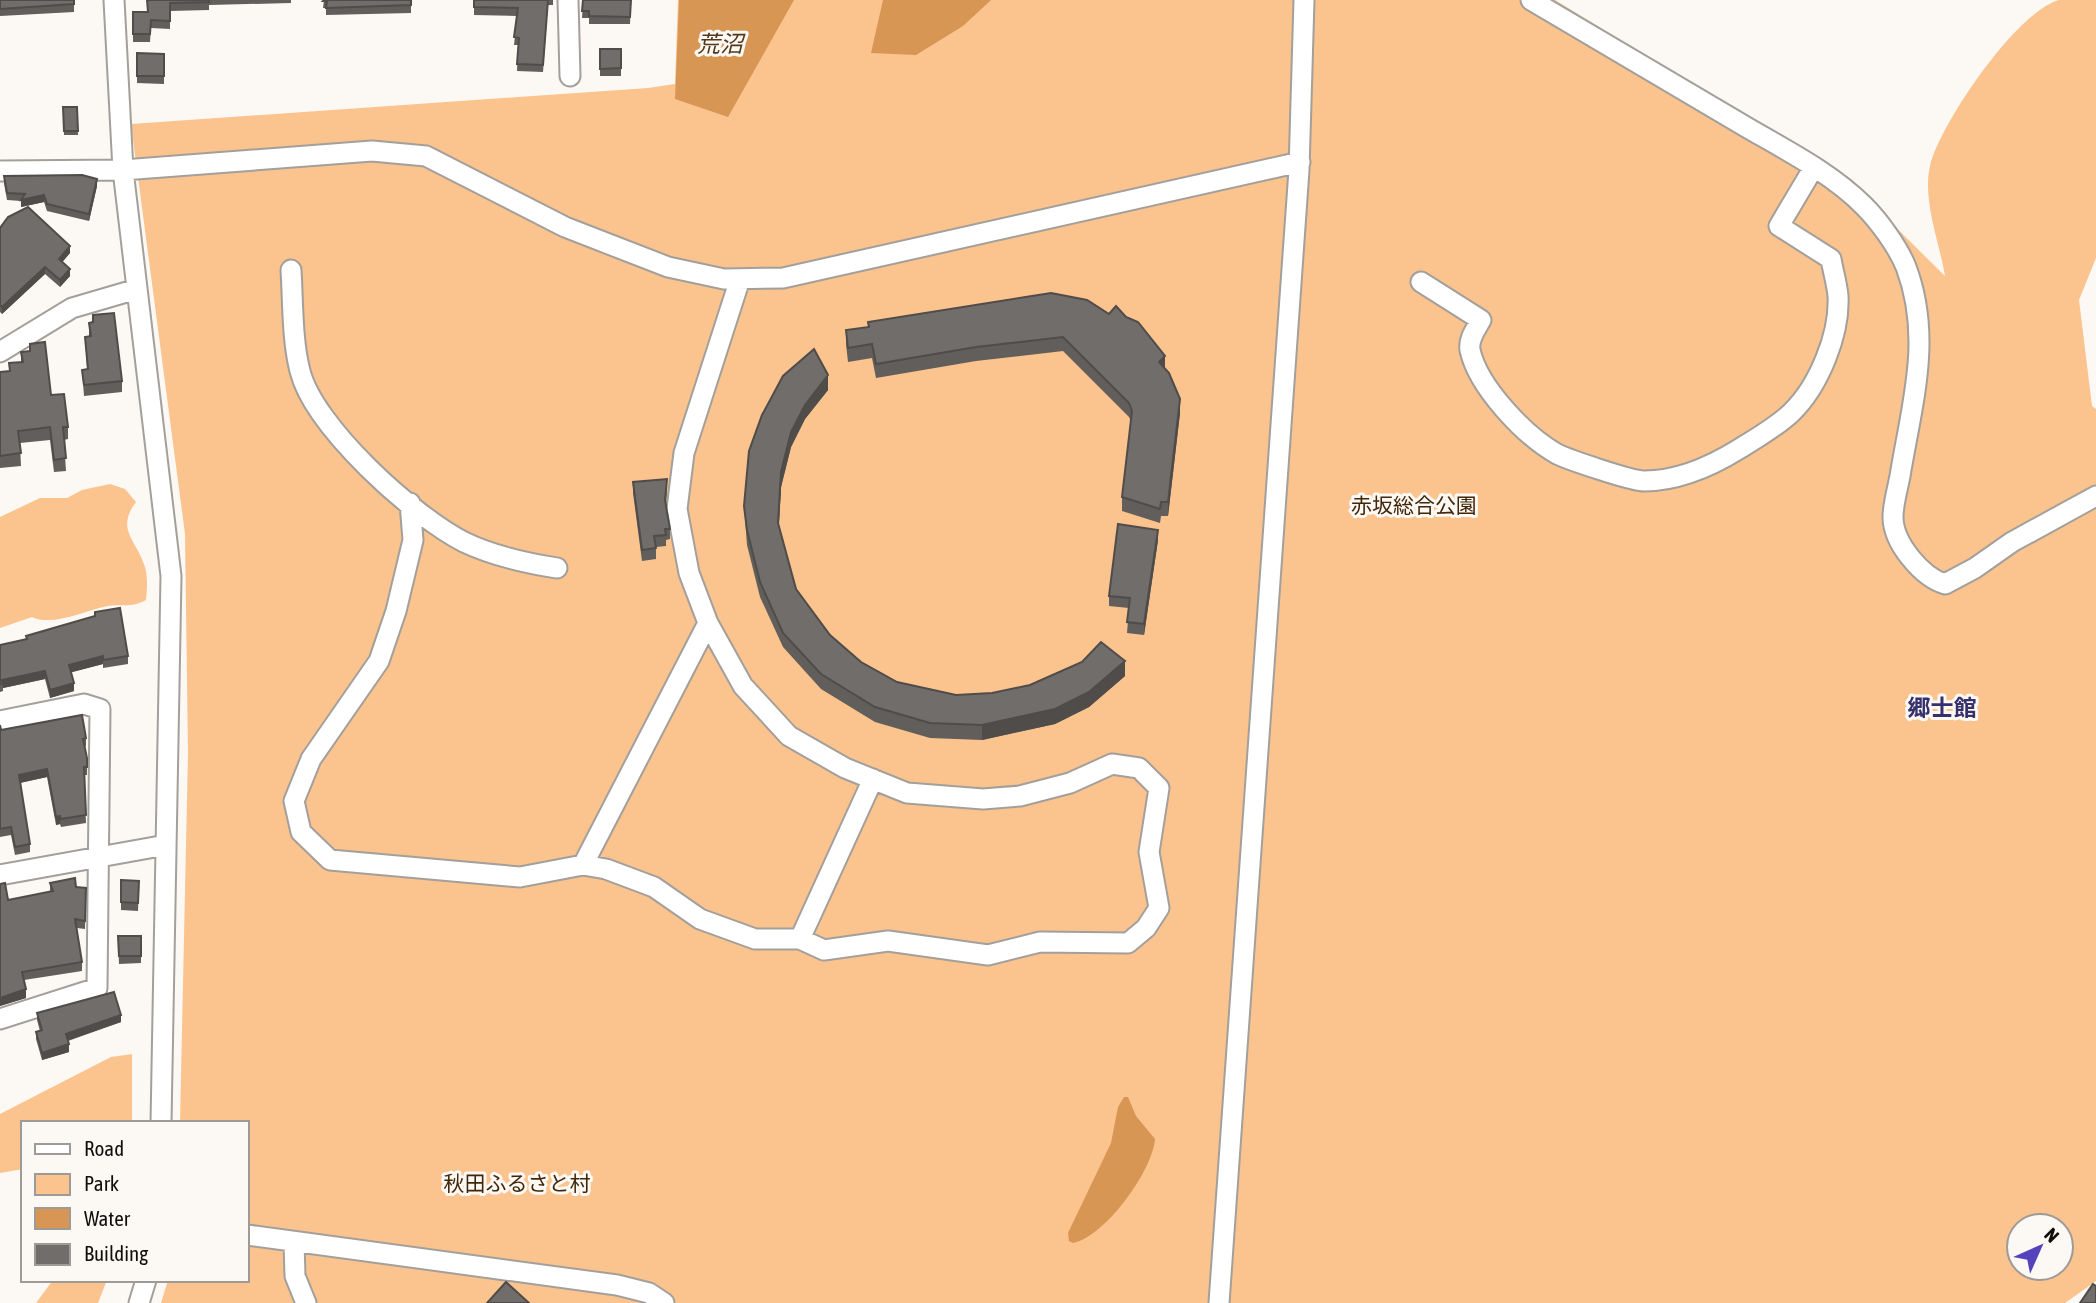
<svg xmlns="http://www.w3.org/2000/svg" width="2096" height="1303" font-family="'Asap Condensed','Noto Sans JP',sans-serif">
<rect width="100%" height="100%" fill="#fcf8f4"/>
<path fill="#fbc38d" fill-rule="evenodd" d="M678,0H1555L1847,179L1945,276C1940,244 1922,200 1930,166C1940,124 2016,12 2059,0C2069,0 2085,0 2096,0V258L2079,300L2092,406L2096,409V1281L2065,1303H161L168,1280H247V1123H180L188,753L185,534L131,124L648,88L675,84ZM2019,1226H2061V1268H2019Z
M110,484L125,489L136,502C115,530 137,540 145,567C148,578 147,590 146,600C132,608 123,604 108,606C86,610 53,627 32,617L0,628V517L40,498H67L82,490Z
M132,1054V1123H23V1169L0,1173V1114L111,1057Z
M53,1280H107L98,1303H36Z"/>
<path fill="#d79653" d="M679,0H794L728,117L675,99Z
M883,0H991L963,26L916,55L871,53Z
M1124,1097H1128L1136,1116L1155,1139C1153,1170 1105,1237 1073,1243L1069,1241L1068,1233L1111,1143L1118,1107Z"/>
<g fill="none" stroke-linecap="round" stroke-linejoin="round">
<g stroke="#a39f9b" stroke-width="23">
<path id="minor" d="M114,0L123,170L171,576L161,1123
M568,0L570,76
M1531,0C1600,40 1668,81 1736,121C1779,147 1828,170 1864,206C1879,221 1898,247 1906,267C1932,336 1913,400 1901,470C1899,485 1893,502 1893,517C1893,543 1922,577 1945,584L1975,568L2012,542L2096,496
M0,171L123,170L372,151L426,156L565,227L668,267L724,279L783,278L1300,162
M291,270C293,302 292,340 300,371C314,427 413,516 464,542C493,556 525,563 557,568
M1421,282L1481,320C1476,329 1468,339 1470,350C1478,387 1525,436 1557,454C1570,460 1631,481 1644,481C1678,481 1710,467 1739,449C1757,438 1776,427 1791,413C1819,386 1840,334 1838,296C1837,284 1833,271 1831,259L1779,226L1814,167
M0,352L72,308L137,289
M410,503L413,540L396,611L379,661L311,759L294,801L301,832L330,860L520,877L583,865L708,623L689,573L677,509L684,453L740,279
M0,721L84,704L100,709L97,988L0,1019
M583,865L606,869L654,887L700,919L755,939H800L824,950L888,941L988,955L1040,942L1128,943L1146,928L1159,908L1149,852L1159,788L1139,768L1112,764L1070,783L1020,796L983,799L907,793L845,768L789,736L743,686L708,623
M0,875L166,845
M800,939L873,779
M247,1235L617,1285L649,1293L664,1303
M294,1242L295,1276L306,1303
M139,1303L146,1280
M1219,1303L1299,170L1304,0"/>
</g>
<use href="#minor" stroke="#fff" stroke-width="19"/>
</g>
<path fill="#615e5b" d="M0,0H74V12L0,16Z
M147,0H291V3L209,5V10L170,11V29L151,28L150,42H133V12H148Z
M324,0H411V13L326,15V8H323Z
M474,0H553V5H548L543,72L517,71L518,45H514L517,16L474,15Z
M583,0H631L630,24H589V18H582Z
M600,49H621V76H600Z
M137,53L164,54V84L137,83Z
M63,107H77L78,135H64Z
M4,176L97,186L89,221L47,211L44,202L21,207V201L7,200L4,183Z
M0,228L70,253L62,262L70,276L60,287L45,274L2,314L0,312Z
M1051,293L1165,368L1180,413L1168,516H1161L1160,523L1122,511V497L1131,421L1129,417L1063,351L976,361L876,378L872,358L848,362L846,344V330L868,327V322Z
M93,315L122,381V392L84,396L82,370L87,369L85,337H89V323L93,322Z
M30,344L51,395L68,427V439L64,440L66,471L54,472L50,440L20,443L21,466L0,468V372L9,371V363L21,362V352L30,351Z
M828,375V390L805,419L791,447L781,487L779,525L796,589L830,635L861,662L897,682L956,695L992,693L1125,676L1089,707L1055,724L982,740L930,738L875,722L821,689L783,647L760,597L747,545L744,506Z
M633,482L667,490L666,504L670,529V539L666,540V546L656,547V559L642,561L633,493Z
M1158,540L1144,635L1127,633L1129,608L1109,606V596Z
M95,612L128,656V664L103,668V664L71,672L74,691L50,698L45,679L3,688V691L0,692V645L26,640V636L95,616Z
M0,725L1,730L86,738V746H85L87,758V775H84L86,823L61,827L60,824L56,825L47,777L20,783L30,844V852L15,855L11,835L0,837Z
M121,880L139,881L138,911L121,910Z
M50,883L86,888L85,929L77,928L82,962V971L24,980L26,998L0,1006V884L8,900L50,892Z
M118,936H141V963L119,964Z
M37,1013L121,1022L68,1041L69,1052L42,1060L36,1039V1032L40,1031L37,1020Z"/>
<path fill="#4f4c4a" d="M97,179V186L89,221V214Z
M44,195V202L21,207V200Z
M70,246V253L59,266V259Z
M45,267V274L2,314V307Z
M70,269V276L60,287V280Z
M1165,356V370L1159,362Z
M828,375V390L805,419L791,447L781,487L778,537L781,472L791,432L805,405Z
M1180,399V413L1168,516V502Z
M1158,530V540L1144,635V624Z
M103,656V664L69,673V665Z
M1125,661V676L1089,707L1055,724L982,740V725Z
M45,671V679L3,688L2,680Z
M74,683V691L50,698V690Z
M47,769V777L19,783V775Z
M60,816V824L56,825V817Z
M26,989V998L0,1006V998Z
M121,1015V1022L66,1041V1034Z
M69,1044V1052L42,1060V1053Z"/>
<path fill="#716d6a" stroke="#4f4c4a" stroke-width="2" d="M0,0H74V4L0,9Z
M147,0H209V2L170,3V21L151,20L150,34H133V12H148Z
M324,0H411V5L326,8L327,1H323Z
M474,0H548L543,65L517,64L519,38L514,37L518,8L474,7Z
M583,0H631L630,17L589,16V11H582Z
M600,49H621V68L600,69Z
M137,53L164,54V76H137Z
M63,107H77L78,131H64Z
M82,175L97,179L89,214L47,204L44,195L21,200L25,194L7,193L4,176Z
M28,207L70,246L59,259L70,269L60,280L45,267L2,307L0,305V228L8,217Z
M1051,293L1087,300L1109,314L1116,306L1126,317L1138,322L1165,356L1159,362L1169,373L1180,399L1168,502H1161L1160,509L1122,497L1132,411L1129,403L1063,337L976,347L876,364L872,344L848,348L846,330L869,327L868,322Z
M114,313L122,381L84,385L82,370L88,369L85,337L91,336L89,323L93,322V315Z
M45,342L51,395L64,394L68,427H63L66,458L54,460L50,427L18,431L21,453L0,456V372L10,371L9,363L23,362L21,352L30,351V344Z
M814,349L828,375L805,405L791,432L781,472L778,523L796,589L830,635L861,662L897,682L956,695L992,693L1030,685L1082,662L1101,642L1125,661L1089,692L1055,709L982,725L930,723L875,707L821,674L783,633L760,582L747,530L744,506L749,451L762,415L783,376Z
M667,479L665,500L670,529H665L666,535L654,536L656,548L642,550L633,482Z
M1118,524L1158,530L1144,624L1127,622L1130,598L1109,596Z
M120,608L128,656L103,660V656L69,665L74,683L50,690L45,671L2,680L3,683L0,684V645L27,639L26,636L95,616V612Z
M82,715L86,738L83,739L87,758V767H84L86,815L61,819L60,816L56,817L47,769L19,775L30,844L15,847L11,827L0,829V725L1,730Z
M75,878L76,887L86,888L85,921L75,919L82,962L22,972L26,989L0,998V884L5,883L8,900L53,891L50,883Z
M121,880L139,881L138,903L121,902Z
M118,936H141V956H119Z
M114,992L121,1015L66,1034L69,1044L42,1053L36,1032L42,1030L37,1013Z
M506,1282L529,1303H487Z
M2093,1284L2096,1286V1303H2080Z"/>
<g text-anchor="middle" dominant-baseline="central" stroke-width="6" stroke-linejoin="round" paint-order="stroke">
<g font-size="21" fill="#412709" stroke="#fcf8f4">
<text x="1414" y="505">赤坂総合公園</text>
<text x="517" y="1183">秋田ふるさと村</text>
</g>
<g font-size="23" font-style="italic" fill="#52371a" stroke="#fcf8f4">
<text x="720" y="44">荒沼</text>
</g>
<g font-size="23" font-weight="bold" fill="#36316d" stroke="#fcf8f4">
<text x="1942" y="708">郷士館</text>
</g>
</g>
<rect x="21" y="1121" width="228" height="161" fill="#fcf8f4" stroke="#9e9a98" stroke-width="2"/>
<rect x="35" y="1144" width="35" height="10" fill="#ffffff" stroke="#9e9a98" stroke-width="2"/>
<text x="84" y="1156" font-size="21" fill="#100e0d">Road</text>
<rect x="35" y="1174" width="35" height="21" fill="#fbc38d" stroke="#9e9a98" stroke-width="2"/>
<text x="84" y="1191" font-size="21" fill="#100e0d">Park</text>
<rect x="35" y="1208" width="35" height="21" fill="#d79653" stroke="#9e9a98" stroke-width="2"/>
<text x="84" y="1226" font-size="21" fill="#100e0d">Water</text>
<rect x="35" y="1244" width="35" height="21" fill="#716d6a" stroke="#9e9a98" stroke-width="2"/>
<text x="84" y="1261" font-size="21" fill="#100e0d">Building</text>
<g transform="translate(2040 1247) rotate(45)"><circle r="33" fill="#fcf8f4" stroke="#9e9a98" stroke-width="2"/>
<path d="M0-5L12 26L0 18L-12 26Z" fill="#5443bb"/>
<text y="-10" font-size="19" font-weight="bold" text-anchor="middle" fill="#100e0d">N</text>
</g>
</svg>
